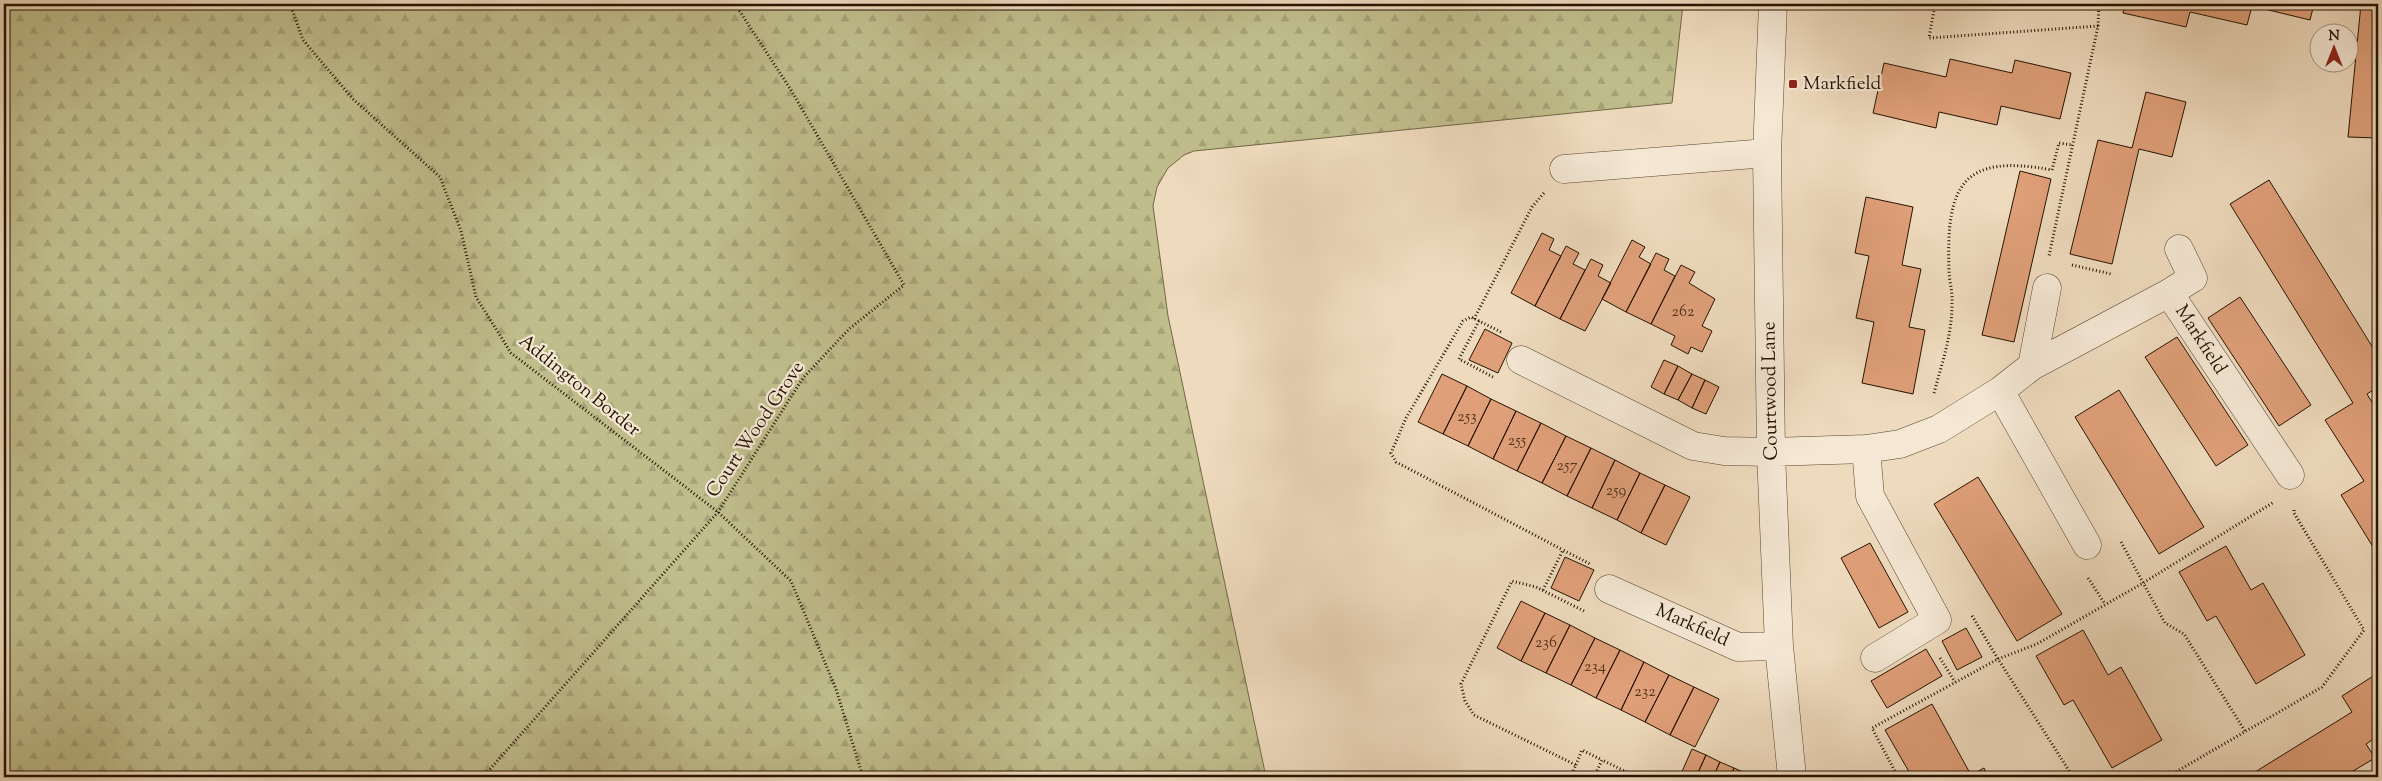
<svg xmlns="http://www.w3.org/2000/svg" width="2382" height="781" font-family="'Sorts Mill Goudy',serif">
<defs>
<pattern id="forest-firs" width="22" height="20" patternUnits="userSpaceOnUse" patternTransform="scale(1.25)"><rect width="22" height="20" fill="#c0bd8c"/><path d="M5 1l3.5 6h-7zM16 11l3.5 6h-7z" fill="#a5a277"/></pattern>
</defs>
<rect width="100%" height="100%" fill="#eedabd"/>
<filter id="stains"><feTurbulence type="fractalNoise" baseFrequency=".004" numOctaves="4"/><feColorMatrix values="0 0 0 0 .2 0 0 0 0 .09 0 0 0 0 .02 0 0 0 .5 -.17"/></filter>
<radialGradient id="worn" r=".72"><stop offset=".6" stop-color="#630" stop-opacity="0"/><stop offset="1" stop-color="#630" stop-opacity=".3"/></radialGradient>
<path fill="url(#forest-firs)" stroke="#726846" d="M4,4H1683L1672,103L1194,151L1184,155L1168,168L1157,187L1153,206L1168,316L1266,777H4Z"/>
<path fill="#df9f79" stroke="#251300" d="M2125,4H2314L2310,20L2252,6L2247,25L2190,12L2186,27L2123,13Z
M2361,4H2378V138L2348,137Z
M1950,59L2012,73L2015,60L2071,73L2060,119L2001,106L1997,125L1939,112L1936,128L1873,113L1884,63L1946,77Z
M2146,92L2186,102L2172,157L2139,149L2112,264L2070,254L2098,140L2132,148Z
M2020,171L2051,179L2014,342L1982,335Z
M2269,180L2378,356V387L2367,394L2378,412V555L2341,495L2364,481L2325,420L2353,403L2230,204Z
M1866,197L1913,207L1902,265L1921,269L1909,327L1925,330L1913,394L1862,383L1874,322L1856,318L1869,256L1855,253Z
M1542,233L1554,239L1549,250L1561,256L1535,306L1511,293Z
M1632,240L1645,247L1639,257L1651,264L1626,312L1602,299Z
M1566,246L1579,253L1573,264L1585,270L1560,319L1535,306Z
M1656,253L1669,259L1664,270L1675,276L1651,324L1626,312Z
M1591,259L1603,265L1598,276L1611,283L1585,331L1560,319Z
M1681,265L1695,272L1689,283L1715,299L1702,326L1712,331L1702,352L1691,347L1688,354L1671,345L1675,336L1651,324Z
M2240,297L2311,405L2279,426L2208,318Z
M1485,329L1512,343L1498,373L1469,360Z
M2177,337L2248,445L2216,466L2145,357Z
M1664,360L1678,366L1664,394L1651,387Z
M1678,366L1692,374L1678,400L1664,394Z
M1442,374L1467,386L1443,434L1418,422Z
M1692,374L1705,380L1692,408L1678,400Z
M1705,380L1719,387L1706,414L1692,408Z
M1467,386L1491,399L1468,446L1443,434Z
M2119,390L2204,527L2159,554L2075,417Z
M1491,399L1516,411L1493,459L1468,446Z
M1516,411L1541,423L1517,471L1493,459Z
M1541,423L1566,436L1542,483L1517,471Z
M1566,436L1591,448L1567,496L1542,483Z
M1591,448L1615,460L1592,508L1567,496Z
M1615,460L1640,473L1617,520L1592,508Z
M1640,473L1665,485L1641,533L1617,520Z
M1978,477L2062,614L2017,641L1934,504Z
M1665,485L1690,497L1666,545L1641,533Z
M1870,543L1908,612L1879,628L1841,558Z
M2226,546L2251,590L2263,583L2305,655L2256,684L2216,616L2207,621L2179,572Z
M1565,557L1594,570L1579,601L1551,588Z
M1521,601L1545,613L1521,661L1497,648Z
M1545,613L1570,625L1546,673L1521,661Z
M1570,625L1595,638L1571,685L1546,673Z
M1966,628L1982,657L1957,670L1942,641Z
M2083,630L2108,675L2121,667L2162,740L2112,768L2073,700L2064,705L2036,656Z
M1595,638L1620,650L1596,698L1571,685Z
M1926,649L1942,676L1887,708L1871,681Z
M1620,650L1644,662L1621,710L1596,698Z
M1644,662L1669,675L1645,722L1621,710Z
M2378,673V736L2366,744L2375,758L2343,777H2247L2352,712L2342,696Z
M1669,675L1694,687L1670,735L1645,722Z
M1694,687L1719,699L1695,747L1670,735Z
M1932,704L1971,775L1984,768L1988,777H1912L1885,730Z
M1692,749L1706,755L1696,777H1682L1680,776Z
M1706,755L1720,762L1713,777H1696Z
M1720,762L1734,768L1730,777H1713Z
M1734,768L1748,774L1746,777H1730Z"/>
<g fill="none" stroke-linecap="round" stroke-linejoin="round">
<g stroke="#57452f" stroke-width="29">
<path id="minor" d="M1773,4L1767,153L1771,452L1779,646L1792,777
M1564,169L1767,153
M2169,293L2193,278L2179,249
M1521,360L1693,446L1724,451L1771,452L1866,449L1900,444L1939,429L2000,391L2032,366L2169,293L2290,475
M2032,366L2047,288
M2000,391L2087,545
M1866,449L1870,496L1937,620L1875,658
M1609,589L1738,647L1779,646"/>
</g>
<path stroke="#251300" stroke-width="3" stroke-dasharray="1 2.5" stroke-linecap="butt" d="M290,4L303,40L353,99L440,177L461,231L476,297L511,353L718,512L791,581L836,689L863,777
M1935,4L1929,38L2098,26L2049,256
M2098,26L2099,4
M2072,265L2111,274
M1474,319L1532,207L1544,193
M1479,321L1471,317L1463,321L1406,418L1391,453L1396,462L1563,550
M1493,377L1459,359L1479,321L1503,333
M1934,393C1942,363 1952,335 1952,304C1953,292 1949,281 1949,270C1946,185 1962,153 2052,170L2059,143L2073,145
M2121,542L2165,623L2184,634L2245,731
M2088,578L2105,604
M1543,590L1563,550L1590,564
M1940,658L1955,682
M1576,765L1582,750L1602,760
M483,777L718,512L803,378L849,329L904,285L791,90L735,4
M1570,777L1576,765L1474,715L1465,701L1461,684L1512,581L1536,587L1584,611
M1594,777L1602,760L1637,777
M1898,777L1872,728L1998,659L1971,614
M2073,777L1998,659L2037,644L2143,583L2274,502
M2167,777L2322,687L2364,630L2294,513V508"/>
<use href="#minor" stroke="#f4e7d4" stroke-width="28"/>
</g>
<rect fill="#8f2418" stroke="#f4e7d4" stroke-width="2" x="1788" y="79" width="10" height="10" rx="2.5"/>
<g text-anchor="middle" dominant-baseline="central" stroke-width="4.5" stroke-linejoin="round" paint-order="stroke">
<g font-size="16" fill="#54361e">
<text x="1683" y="312">262</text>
<text x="1467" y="417">253</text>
<text x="1517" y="441">255</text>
<text x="1567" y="466">257</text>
<text x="1616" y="491">259</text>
<text x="1546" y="643">236</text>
<text x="1595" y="667">234</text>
<text x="1645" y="692">232</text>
</g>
<g font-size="19" fill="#251300" stroke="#f4e7d4" text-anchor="start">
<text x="1803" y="84">Markfield</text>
</g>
<g font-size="19" fill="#251300" stroke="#f4e7d4">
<text transform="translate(2200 340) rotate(57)">Markfield</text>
<text transform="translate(579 386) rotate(39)">Addington Border</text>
<text transform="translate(1771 391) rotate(-91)">Courtwood Lane</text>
<text transform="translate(756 430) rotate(-56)">Court Wood Grove</text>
<text transform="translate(1692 626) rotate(24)">Markfield</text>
</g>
</g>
<rect width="2382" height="781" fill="none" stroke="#eedabd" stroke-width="20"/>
<rect x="5" y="5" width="2372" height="771" fill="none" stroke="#251300" stroke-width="2.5"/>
<rect x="10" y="10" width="2362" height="761" fill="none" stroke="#251300"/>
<g transform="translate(2334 48)"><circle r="24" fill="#f4e7d4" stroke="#a1927f"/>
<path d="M0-4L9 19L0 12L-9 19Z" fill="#8f2418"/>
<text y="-8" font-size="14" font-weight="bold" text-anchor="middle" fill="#251300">N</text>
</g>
<rect width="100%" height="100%" filter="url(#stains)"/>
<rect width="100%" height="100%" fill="url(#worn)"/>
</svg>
